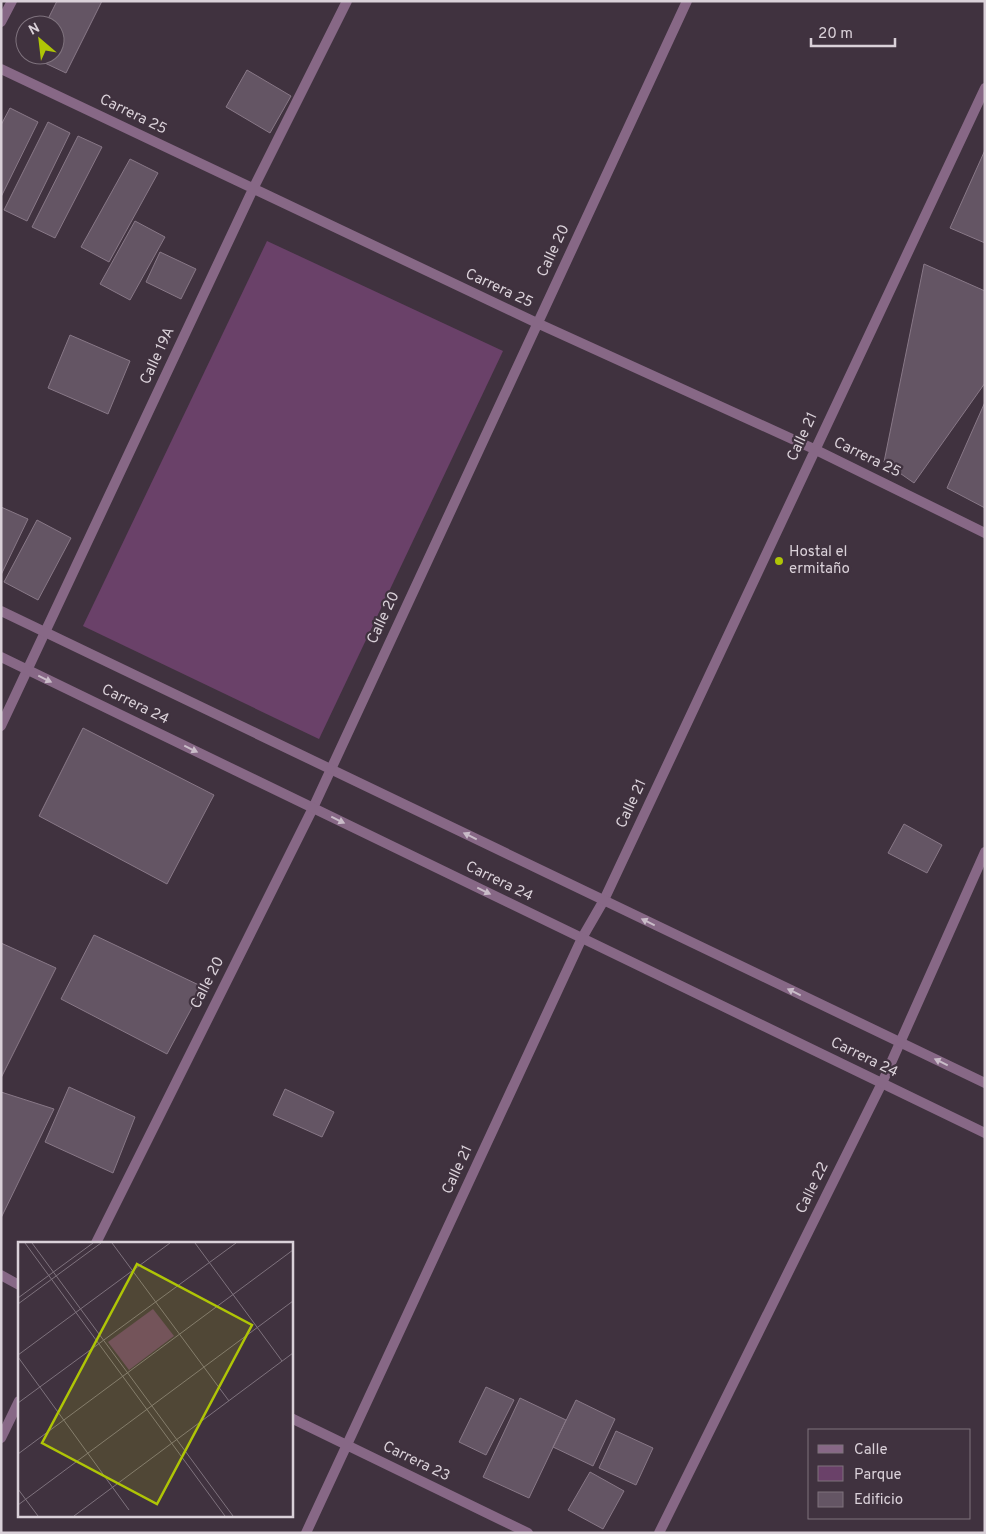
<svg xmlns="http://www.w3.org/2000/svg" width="986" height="1534" font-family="Overpass,sans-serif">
<rect width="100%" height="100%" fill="#40323f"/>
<path fill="#6a4169" d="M267,241L503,351L319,739L83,626Z"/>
<path fill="#645564" stroke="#887887" d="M57,1H102L66,73L30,56L55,55V25H45Z
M247,70L291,96L270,133L226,107Z
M10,108L38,122L1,197V125Z
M48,122L70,133L27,221L4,210Z
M78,136L102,147L55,238L32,227Z
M985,150V243L950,228Z
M130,159L158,173L109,262L81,247Z
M135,221L165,237L130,300L100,284Z
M160,252L196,269L181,299L146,282Z
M924,264L985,291V383L914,483L884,462Z
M70,335L130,361L108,414L48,388Z
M985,402V508L947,488Z
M1,507L28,519L1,575Z
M37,520L71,538L38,600L4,582Z
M83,728L214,795L167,884L39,816Z
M904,824L942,845L927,873L888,853Z
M94,935L203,987L167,1054L61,999Z
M1,943L56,968L1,1078Z
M69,1087L135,1117L113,1173L45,1142Z
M285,1089L334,1112L322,1137L273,1115Z
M1,1092L54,1109L1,1218Z
M486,1387L514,1400L486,1455L459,1442Z
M520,1398L566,1420L529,1498L483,1477Z
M576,1400L615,1419L593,1466L553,1447Z
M616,1431L653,1448L636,1485L599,1468Z
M590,1472L624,1491L603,1529L568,1510Z"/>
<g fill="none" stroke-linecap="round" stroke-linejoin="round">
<path stroke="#876886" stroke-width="10" d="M1,22L12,1
M1,69L537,323L814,449L985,533
M1,726L253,189L347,1
M96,1243L313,808L687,1
M1,1275L19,1285
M291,1418L528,1533
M1,1438L19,1401
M306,1533L582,938L604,900L985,88
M659,1533L882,1083L985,852"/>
<path stroke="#876886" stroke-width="10" d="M1,611L985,1083
M1,657L985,1133"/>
</g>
<defs><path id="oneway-solid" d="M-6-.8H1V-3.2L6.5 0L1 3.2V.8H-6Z" transform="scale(1.25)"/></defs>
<g fill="#c9bcc8">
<use href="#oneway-solid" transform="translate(45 679) rotate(26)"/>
<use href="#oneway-solid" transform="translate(191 749) rotate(26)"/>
<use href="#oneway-solid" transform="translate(338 820) rotate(26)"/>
<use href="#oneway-solid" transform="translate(470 836) rotate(-154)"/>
<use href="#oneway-solid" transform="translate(484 891) rotate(26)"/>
<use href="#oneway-solid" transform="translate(648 922) rotate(-154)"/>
<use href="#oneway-solid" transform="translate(794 992) rotate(-154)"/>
<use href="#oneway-solid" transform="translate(941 1062) rotate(-154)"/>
</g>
<circle fill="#afc506" stroke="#40323f" stroke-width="2" cx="779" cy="561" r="5"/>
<g text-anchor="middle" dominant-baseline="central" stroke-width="4.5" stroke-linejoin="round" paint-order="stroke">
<g font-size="15" fill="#dad1d9" stroke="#40323f">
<text transform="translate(133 115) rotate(26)">Carrera 25</text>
<text transform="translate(554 251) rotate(-65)">Calle 20</text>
<text transform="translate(499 289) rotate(25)">Carrera 25</text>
<text transform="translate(158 356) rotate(-65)">Calle 19A</text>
<text transform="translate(803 437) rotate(-65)">Calle 21</text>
<text transform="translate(867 458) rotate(26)">Carrera 25</text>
<text transform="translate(384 618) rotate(-65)">Calle 20</text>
<text transform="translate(135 705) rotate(26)">Carrera 24</text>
<text transform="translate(632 804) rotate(-65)">Calle 21</text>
<text transform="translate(499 882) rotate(26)">Carrera 24</text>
<text transform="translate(208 983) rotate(-63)">Calle 20</text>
<text transform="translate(864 1058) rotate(26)">Carrera 24</text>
<text transform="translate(458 1170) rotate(-65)">Calle 21</text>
<text transform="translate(813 1188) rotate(-64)">Calle 22</text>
<text transform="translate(416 1462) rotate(26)">Carrera 23</text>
</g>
<g font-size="15" fill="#dad1d9" stroke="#40323f" text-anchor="start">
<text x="789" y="552">Hostal el<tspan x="789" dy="17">ermitaño</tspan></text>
</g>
</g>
<g transform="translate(18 1242)">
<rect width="275" height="275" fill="#40323f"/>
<path d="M135,67L156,94L111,128L90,100Z" fill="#6a4169"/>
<path fill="none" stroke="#7e727d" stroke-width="1" d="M7,1L207,274M14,1L215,274M94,1L211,159M177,1L264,119M0,56L75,1M0,62L83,1M0,113L152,1M0,115L111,268M0,161L218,1M0,212L275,8M0,247L20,274M0,263L275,59M56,274L275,111"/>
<path fill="#afc506" fill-opacity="0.15" stroke="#afc506" stroke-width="2.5" d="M119,22L234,83L139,262L24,201Z"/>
<rect width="275" height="275" fill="none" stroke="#dad1d9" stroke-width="2.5"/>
</g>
<rect width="986" height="1534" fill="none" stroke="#dad1d9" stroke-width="5"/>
<rect x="808" y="1429" width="162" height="90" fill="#40323f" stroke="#7e727d"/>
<rect x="818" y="1445" width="25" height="8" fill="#876886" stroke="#7e727d"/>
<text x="854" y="1454" font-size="15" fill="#dad1d9">Calle</text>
<rect x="818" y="1466" width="25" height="15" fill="#6a4169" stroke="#7e727d"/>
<text x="854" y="1479" font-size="15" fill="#dad1d9">Parque</text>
<rect x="818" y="1492" width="25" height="15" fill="#645564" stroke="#7e727d"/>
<text x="854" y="1504" font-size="15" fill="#dad1d9">Edificio</text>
<g transform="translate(40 40) rotate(332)"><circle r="24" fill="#40323f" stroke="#7e727d"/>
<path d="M0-4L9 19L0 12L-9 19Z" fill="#afc506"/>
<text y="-8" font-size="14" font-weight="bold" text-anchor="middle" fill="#dad1d9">N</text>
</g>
<path d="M811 38v8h84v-8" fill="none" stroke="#dad1d9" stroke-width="2.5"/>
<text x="818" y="38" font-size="15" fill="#dad1d9" stroke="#40323f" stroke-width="4" paint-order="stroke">20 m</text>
</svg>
